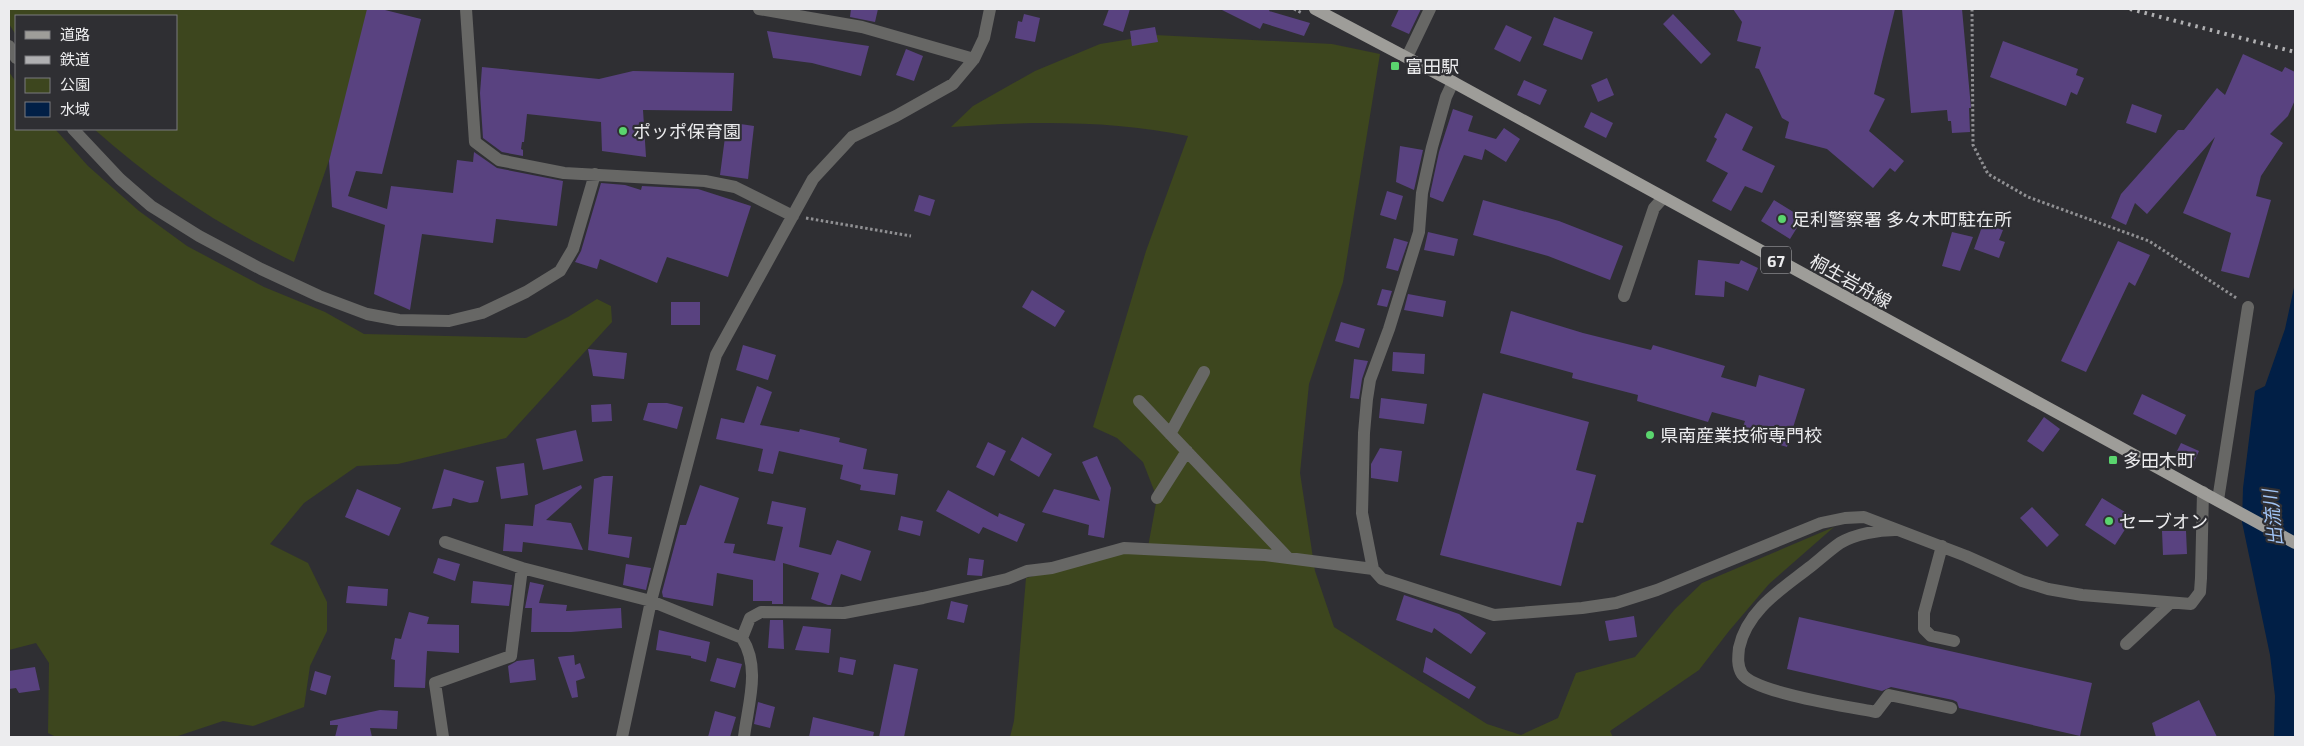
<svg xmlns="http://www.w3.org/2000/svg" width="2304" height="746" font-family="'Exo 2','Noto Sans JP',sans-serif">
<rect width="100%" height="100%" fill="#2f2f33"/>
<path fill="#3d461e" d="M9,9H381L294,262C221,227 154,183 94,129H176V16H16V35L9,24Z
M1155,35L1332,44L1380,54L1343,282L1309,384L1300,473L1315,571L1334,627L1487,724L1521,735L1558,718L1576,673L1635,657L1675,609L1702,583L1834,527L1769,584L1729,631L1699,670L1610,731L1613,737H1010L1014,721L1026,578L1148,547L1157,498L1143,462L1117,438L1093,427L1146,251L1188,136C1111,120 1030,121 951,127L973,106L1035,71L1100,44Z
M9,72L16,82V129H55L88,166L139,211L187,246L264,287L325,312L364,334L526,338L568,317L597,299L611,306L612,322L506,438L398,464L357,466L304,503L270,544L308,563L327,602V631L310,666L304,707L253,726L223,721L175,737H56L48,733L49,663L36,643L9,650Z"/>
<path fill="#011f46" d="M2295,283V737H2274L2275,696L2270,655L2242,522L2243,488L2255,391L2265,386L2285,329Z"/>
<path fill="#594280" d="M367,9H381L421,19L382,174L356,171L348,196L387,209L391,186L453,193L457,160L473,162L474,152L497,168L563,181L557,226L496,219L493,243L422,234L410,310L374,294L385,225L332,207L329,161Z
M851,9H878L875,22L850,17Z
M1109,9H1130L1123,32L1103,25Z
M1220,9H1270L1269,11L1310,23L1304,36L1263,23L1260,29Z
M1399,9H1421L1409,34L1391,26Z
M1733,9H1895L1874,94L1885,99L1869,131L1904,161L1895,172L1890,168L1873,188L1827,149L1785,138L1789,122L1782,118L1759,69L1755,68L1761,47L1737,41L1742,22Z
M1902,9H1962L1971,108H1969L1970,132L1952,133L1951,121H1948L1947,110L1911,113Z
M1024,14L1040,18L1035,42L1015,38L1018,21L1022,22Z
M1673,14L1711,54L1701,64L1663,24Z
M1554,17L1593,32L1582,60L1543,45Z
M1506,25L1532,37L1520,62L1494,49Z
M1155,27L1158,42L1132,46L1130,31Z
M767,31L869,46L861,76L812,63L773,58Z
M2003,41L2078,69L2076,75L2084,78L2077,95L2071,92L2066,106L1990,77Z
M906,49L923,56L914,81L896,75Z
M2243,54L2282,72L2285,67L2295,72V100L2288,116L2270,134L2283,143L2261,176L2256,196L2271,200L2249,278L2221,271L2231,233L2183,213L2215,137L2147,214L2135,203L2126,225L2111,218L2121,194L2178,130H2184L2217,88L2225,95Z
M482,67L599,79L633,71L734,73L732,111L643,110L646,157L602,151L601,122L527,114L524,142H522L521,149L523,150V156L502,152L483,138L480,93Z
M1607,78L1614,95L1598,102L1591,85Z
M1524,80L1547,90L1540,105L1517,95Z
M2132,104L2162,115L2156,133L2126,123Z
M1453,109L1473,116L1468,131L1496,139L1504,128L1520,139L1506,162L1485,149L1482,160L1464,155L1443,202L1430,197V194L1439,152Z
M1591,112L1613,123L1606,138L1584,127Z
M1726,113L1753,127L1742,150L1775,166L1762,193L1745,186L1731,211L1712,201L1728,173L1706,161L1717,139L1714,137Z
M727,122L754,126L748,179L720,175Z
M1400,146L1423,150L1414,190L1396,182Z
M601,183L625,185L641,190L642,186L698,189L751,206L728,277L667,257L657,283L600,259L597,269L575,262L581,251Z
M1387,191L1403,196L1396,220L1380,215Z
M919,195L935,200L930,216L914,211Z
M1483,200L1559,221L1623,246L1610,280L1548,256L1473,235Z
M1774,200L1803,218L1790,239L1761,221Z
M1983,224L2003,230L1999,240L2005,242L1999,258L1974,249Z
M1428,232L1458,239L1454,256L1424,250Z
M1952,232L1973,237L1960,271L1942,266Z
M1394,238L1408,242L1398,271L1386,268Z
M2118,241L2150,255L2135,286L2129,282L2086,372L2061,361Z
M1698,260L1739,264L1741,260L1758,268L1748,291L1725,281L1724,297L1695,295Z
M1382,289L1392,291L1387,307L1377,305Z
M1032,290L1065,311L1055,327L1022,307Z
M1408,294L1446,301L1443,317L1404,310Z
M671,302H700V325H671Z
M1511,311L1583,333L1651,350L1653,345L1725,366L1721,377L1756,387L1759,375L1805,389L1787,447L1741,433L1745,421L1712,412L1708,422L1637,401L1638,395L1572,378L1573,373L1500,353Z
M1341,322L1365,329L1359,348L1335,341Z
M743,345L776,355L768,380L736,370Z
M588,349L627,353L624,379L593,376Z
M1393,352L1425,354L1424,374L1392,371Z
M1354,359L1368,361L1362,379L1359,399L1350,398Z
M757,386L772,392L760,425L799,432L800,429L840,438L839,442L867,449L863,469L898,474L895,495L860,490L861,485L840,479L843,465L779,451L773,474L758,471L763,449L716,439L721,418L744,423Z
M1483,393L1589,422L1576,470L1596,475L1583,523L1577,522L1561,586L1440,555Z
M2142,394L2186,415L2176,435L2133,414Z
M1381,398L1427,404L1424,424L1379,418Z
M648,403H667L683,407L677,429L643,420Z
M611,404L612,421L592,422L591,405Z
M2044,417L2060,429L2043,452L2027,441Z
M576,430L583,461L543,470L536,439Z
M1022,437L1052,454L1039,477L1010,460Z
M988,442L1006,451L994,476L976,467Z
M2181,443L2199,451L2192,466L2174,457Z
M1380,448L1402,451L1398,482L1371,478V464Z
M1097,456L1111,488L1104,538L1088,535L1089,525L1042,512L1054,489L1100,501L1082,462Z
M524,463L528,495L501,499L496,467Z
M444,469L484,481L478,502L470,503L453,498L451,506L432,509Z
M603,476H613L608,534L632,537L629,558L588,550L594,479Z
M581,485L582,488L546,520L571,523L583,550L523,542L522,552L503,551L505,524L533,526L535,505Z
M700,485L739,498L724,543L735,544L733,553L775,561L783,527L767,524L772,501L806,508L799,547L831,555L837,540L871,551L861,581L841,574L831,605H828L811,599L819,573L783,563V604H772V601H753V580L717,573L713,606L663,597L662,592L680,525H686Z
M357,489L401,508L389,536L345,517Z
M948,490L998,517L999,513L1025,524L1017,542L983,527L979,534L936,511Z
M2102,498L2133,517L2115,545L2085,525Z
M2032,507L2059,535L2047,547L2020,518Z
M901,516L923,521L920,536L898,530Z
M2162,531H2186L2187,554L2163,555Z
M438,558L460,564L455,581L433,573Z
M969,558L984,560L982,576L967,575Z
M626,564L651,568L646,590L623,585Z
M473,581L512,585L509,606L471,603Z
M530,582L544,585L539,603L567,605L566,611L621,608L622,628L571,632H531L532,608H525Z
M348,586L388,589L387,606L346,603Z
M1404,595L1459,614L1486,633L1471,654L1434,628L1432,633L1396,620Z
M951,601L968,605L964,623L947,619Z
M409,612L429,617L427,624L459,625V653L427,651L425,688L394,687L395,660L391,659L395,638L401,639Z
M1634,616L1637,637L1609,641L1605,621Z
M1799,617L2092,683L2080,736L1959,708L1957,702L1953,700L1891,687L1882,691L1787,669Z
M770,620H783L784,649L768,648Z
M803,626L831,629L829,653L795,650Z
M659,630L710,642L706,662L691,658V656L656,650Z
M574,655L575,665L580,663L585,678L576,681L578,697L572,698L558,657Z
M840,657L856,660L853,675L838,672Z
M1426,657L1476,687L1469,699L1423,672Z
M717,658L742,664L735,688L710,681Z
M534,659L536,680L510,683L508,666L517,661Z
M894,664L918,669L904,737H879Z
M35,667L40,690L19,693L16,688L9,689V671Z
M315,671L331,676L326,695L310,690Z
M2199,700L2217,737H2156L2152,723Z
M758,702L775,707L770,728L754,724Z
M380,710L398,711L397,729L370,728L372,737H335L338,725H330V721Z
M715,711L736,717L730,737H708Z
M813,717L874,732L873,737H809Z"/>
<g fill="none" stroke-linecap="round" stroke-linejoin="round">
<path stroke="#909093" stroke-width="3" stroke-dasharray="2.5 2.5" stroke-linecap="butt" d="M1294,9L1302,13
M1972,9L1973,145L1988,174L2028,197L2149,241L2238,299
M806,218L911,236"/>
<path stroke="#676765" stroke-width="12" d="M466,9L475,142L499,160L564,173L705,181L735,187L793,216
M759,9L862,27L974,59
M9,46L16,58
M1407,57L1430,9
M1453,82L1446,97L1432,147L1422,193L1419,232L1389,329L1370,380L1367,399L1364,433L1362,513L1373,569L1382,579L1494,615L1582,608L1616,603L1657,590L1821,523L1845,518L1864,517L1966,556L2022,581L2048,589L2082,595L2191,604L2200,592L2201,578L2203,492
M73,129L120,179L151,206L199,236L261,269L319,296L367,314L399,320L449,321L482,313L526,292L560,271L573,249L595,174
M1624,296L1654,208L1663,198
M1139,401L1288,558
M1170,434L1204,372
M1157,498L1187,451
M2218,500L2248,307
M1895,530C1879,530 1855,534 1840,543C1830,550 1820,559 1810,567C1782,589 1747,610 1739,648C1738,657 1737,666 1742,674C1755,693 1850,707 1876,712L1889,695L1951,708
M445,542L522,568L651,601L742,638C761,668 748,704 744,737
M1942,546L1924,613V629L1931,636L1954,641
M742,638L750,618L761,612L844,613L923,598L1007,579L1027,571L1052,568L1124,548L1265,555L1373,569
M2126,644L2170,603
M443,737L435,683L511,656L522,568
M622,737L651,601L716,355L813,179L852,137L896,116L953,84L974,59L984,38L990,9"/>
<path stroke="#9e9d99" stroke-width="12" d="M1315,9L1453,82L2295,543"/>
<path stroke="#b0b0b2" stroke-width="4" stroke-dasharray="2.5 5" stroke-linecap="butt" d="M2130,9L2295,52"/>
</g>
<g fill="#5ad56e" stroke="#2f2f33" stroke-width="2">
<rect x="1390" y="61" width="10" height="10" rx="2.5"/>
<circle cx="623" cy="131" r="5"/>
<circle cx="1782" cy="219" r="5"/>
<circle cx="1650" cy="435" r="5"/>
<rect x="2108" y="455" width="10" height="10" rx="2.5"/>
<circle cx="2109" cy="521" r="5"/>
</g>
<g text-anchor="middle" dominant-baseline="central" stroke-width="4.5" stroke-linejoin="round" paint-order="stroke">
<rect fill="#2f2f33" stroke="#b3b3b6" stroke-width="1" x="1761" y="246.5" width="30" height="27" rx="4"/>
<g font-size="16" font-weight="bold" fill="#ececee">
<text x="1776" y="260">67</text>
</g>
<g font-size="18" fill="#ececee" stroke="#2f2f33" text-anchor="start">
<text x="1405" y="66">富田駅</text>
<text x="633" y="131">ポッポ保育園</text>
<text x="1792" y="219">足利警察署 多々木町駐在所</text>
<text x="1660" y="435">県南産業技術専門校</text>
<text x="2123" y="460">多田木町</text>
<text x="2119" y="521">セーブオン</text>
</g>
<g font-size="18" fill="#ececee" stroke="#2f2f33">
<text transform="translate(1851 281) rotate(29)">桐生岩舟線</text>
</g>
<g font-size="19" font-style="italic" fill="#a1c4f5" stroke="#2f2f33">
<text transform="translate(2272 518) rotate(-96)">出流川</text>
</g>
</g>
<rect width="2304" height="746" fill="none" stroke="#ececee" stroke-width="20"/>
<rect x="15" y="15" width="162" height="115" fill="#2f2f33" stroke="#7b7b7e"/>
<rect x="25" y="31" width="25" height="8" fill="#9e9d99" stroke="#7b7b7e"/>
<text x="60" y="40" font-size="15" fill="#ececee">道路</text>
<rect x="25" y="56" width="25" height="8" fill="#b0b0b2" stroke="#7b7b7e"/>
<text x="60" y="65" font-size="15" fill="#ececee">鉄道</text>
<rect x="25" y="78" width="25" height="15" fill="#3d461e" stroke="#7b7b7e"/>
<text x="60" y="90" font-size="15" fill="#ececee">公園</text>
<rect x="25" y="102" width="25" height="15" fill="#011f46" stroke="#7b7b7e"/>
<text x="60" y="115" font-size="15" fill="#ececee">水域</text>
</svg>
